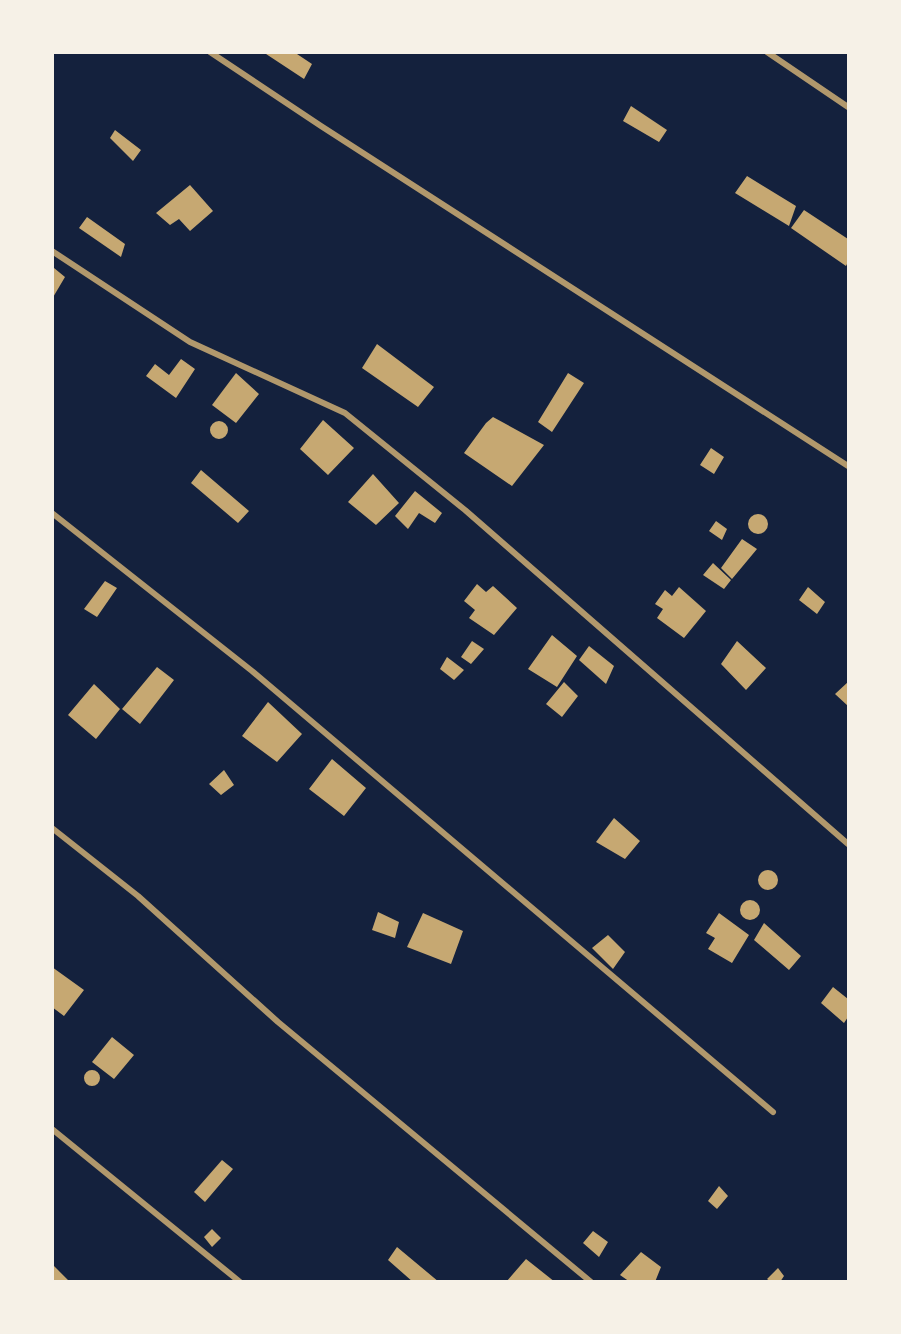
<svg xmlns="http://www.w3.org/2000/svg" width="901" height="1334" font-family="Figtree,sans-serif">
<rect width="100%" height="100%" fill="#14213d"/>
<path fill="#c6a872" d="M263,52H294L312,64L304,79Z
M631,106L667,130L659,142L623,121Z
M115,130L141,150L133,161L110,138Z
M747,176L796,206L789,226L735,193Z
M190,185L213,211L190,231L179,219L170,225L156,213Z
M804,210L848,239V262L846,266L791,228Z
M87,217L125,244L121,257L79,228Z
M54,268L65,277L52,299V270Z
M377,344L434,387L418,407L362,368Z
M181,359L195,369L176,398L146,376L155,364L169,375Z
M236,373L259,394L236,423L212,405Z
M568,373L584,383L552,432L538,422Z
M493,417L544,445L512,486L464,453L486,423Z
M323,420L354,448L328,475L300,449Z
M210 430a9 9 0 1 1 18 0a9 9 0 1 1-18 0Z
M711,448L724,457L714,474L700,465Z
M201,470L249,511L238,523L191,483Z
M373,474L399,503L376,525L348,502Z
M415,491L442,513L435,523L419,513L408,529L395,516Z
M748 524a10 10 0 1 1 20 0a10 10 0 1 1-20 0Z
M716,521L727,529L722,540L709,531Z
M742,539L757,549L732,579L721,568Z
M713,563L731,580L724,589L703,575Z
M105,581L117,588L97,617L84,609Z
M477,584L486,592L493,586L517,608L494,635L469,618L475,610L464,601Z
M679,587L706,611L684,638L657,618L663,609L655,604L665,590L672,596Z
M808,587L825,602L817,614L799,600Z
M552,635L577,656L557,687L528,669Z
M472,641L484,649L471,664L461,657Z
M737,641L766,668L746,690L721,664Z
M589,646L614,666L606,684L579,660Z
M447,657L464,670L454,680L440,669Z
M157,667L174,680L140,724L122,709Z
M564,682L578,696L562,717L546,704Z
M848,682V706L835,694Z
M94,684L120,709L96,739L68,715Z
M268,702L302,734L277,762L242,736Z
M332,759L366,788L344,816L309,789Z
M224,770L234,785L221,795L209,784Z
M614,818L640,841L625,859L596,842Z
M758 880a10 10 0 1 1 20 0a10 10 0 1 1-20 0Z
M740 910a10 10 0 1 1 20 0a10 10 0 1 1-20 0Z
M378,912L399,922L395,938L372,930Z
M423,913L463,931L451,964L407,947Z
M719,913L749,935L732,963L708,949L715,938L706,933Z
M764,923L801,956L789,970L754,940Z
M608,935L625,952L613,969L592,948Z
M52,967L84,990L64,1016L52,1007Z
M833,987L848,999V1017L844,1023L821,1003Z
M112,1037L134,1055L114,1079L92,1062Z
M84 1078a8 8 0 1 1 16 0a8 8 0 1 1-16 0Z
M222,1160L233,1169L205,1202L194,1192Z
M719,1186L728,1196L717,1209L708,1201Z
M212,1229L221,1238L212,1247L204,1237Z
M593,1231L608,1242L599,1257L583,1243Z
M397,1247L439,1282H413L388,1260Z
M641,1252L661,1267L655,1282H630L620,1275Z
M526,1259L555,1282H506Z
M52,1264L70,1282H52Z
M778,1268L784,1276L780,1282H771L767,1279Z"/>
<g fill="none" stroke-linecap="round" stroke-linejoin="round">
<path stroke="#b1986c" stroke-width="6" d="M210,52L321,126L848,466
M767,52L848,107
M52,251L190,342L345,413L465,510L848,844
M52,513L252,671L773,1112
M52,828L138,896L278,1022L591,1282
M52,1129L240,1282"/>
</g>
<rect width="901" height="1334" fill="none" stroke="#f6f1e7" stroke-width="108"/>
</svg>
